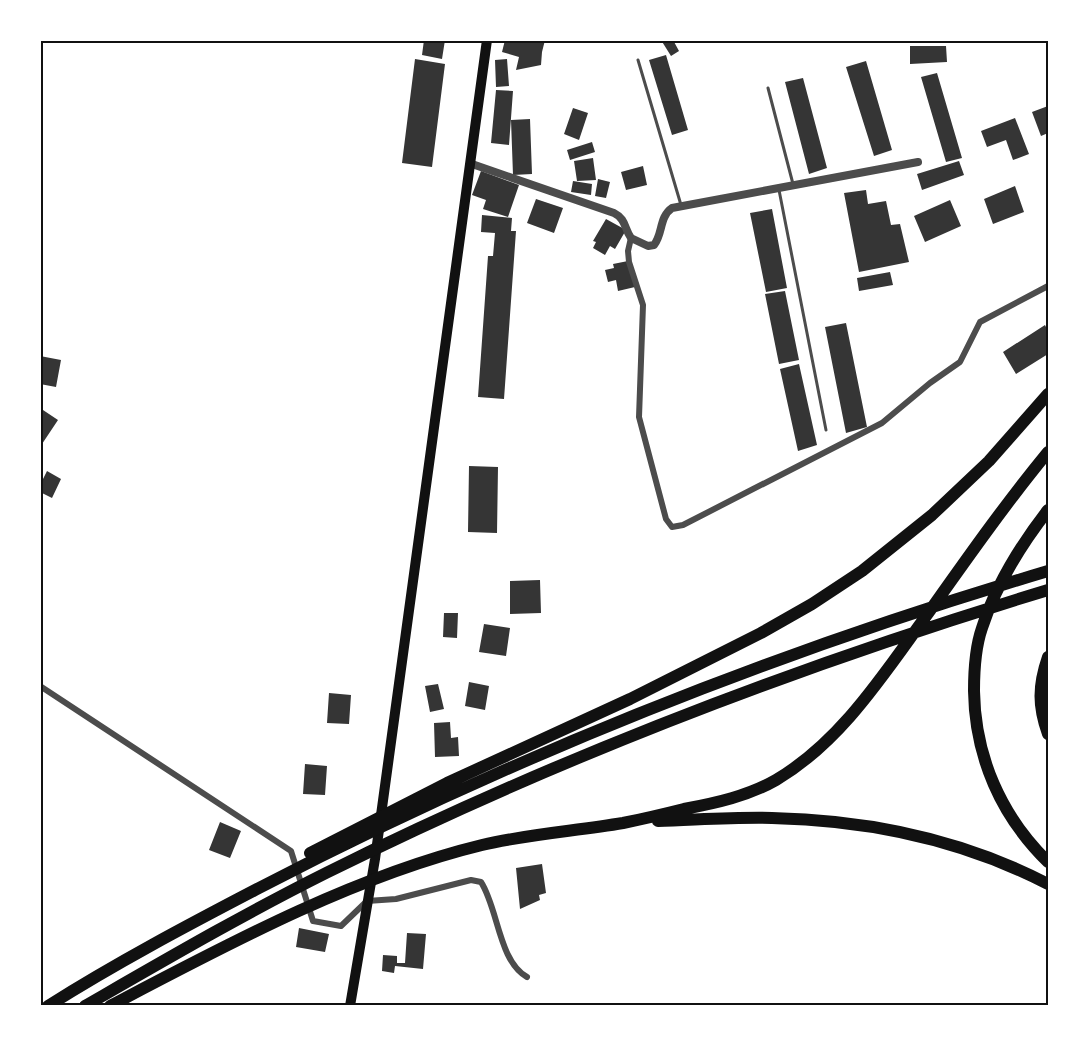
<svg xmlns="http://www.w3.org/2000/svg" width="1089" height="1046" font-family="'Varela Round',sans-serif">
<rect width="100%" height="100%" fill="#fff"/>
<path fill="#353535" d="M424,40H445L442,59L422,55Z
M505,40H545L542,52L541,65L516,70L519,57L502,52Z
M661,40H673L679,51L671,56Z
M910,46H946L947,62L910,64Z
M666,55L688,130L672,135L649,60Z
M415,59L445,64L432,167L402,163Z
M507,59L509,86L496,87L495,60Z
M866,61L892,150L874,156L846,67Z
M937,73L962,158L946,162L921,77Z
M803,78L827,168L809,174L785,82Z
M496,90L513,91L509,145L491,143Z
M1048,106V133L1041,136L1032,112Z
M573,108L588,113L579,140L564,134Z
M1015,118L1029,154L1013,160L1006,140L987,147L981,131Z
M530,119L532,174L513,175L511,120Z
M592,142L595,152L570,160L567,150Z
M593,158L596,180L577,181L574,161Z
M959,161L964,175L922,190L917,174Z
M643,166L647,185L626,190L621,172Z
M481,171L519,185L508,217L483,209L486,200L472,195Z
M598,179L610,182L606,198L595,196Z
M573,181L592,184L591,195L571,192Z
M1015,186L1024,212L993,224L984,199Z
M866,190L868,204L886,201L891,225L900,224L909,262L859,272L844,193Z
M536,199L563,208L554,233L527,223Z
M950,200L961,226L925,242L914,216Z
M772,209L787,288L766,292L750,213Z
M482,215L512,218L511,231H516L504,399L478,397L488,256H493L495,233L481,232Z
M606,219L626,230L615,249L610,246L605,255L593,248L596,242L593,241Z
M628,261L635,287L618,291L616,280L608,282L605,270L614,268L613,264Z
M890,272L893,285L859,291L857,278Z
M785,291L799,360L779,364L765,294Z
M846,323L867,427L846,433L825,327Z
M1045,325L1048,331V354L1016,374L1003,352Z
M40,356L61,360L56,387L40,384Z
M799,364L817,445L798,451L780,369Z
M40,408L58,420L40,447Z
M469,466L498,467L497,533L468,532Z
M47,471L61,479L52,498L40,492V485Z
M540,580L541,613L510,614V581Z
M444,613H458L457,638L443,637Z
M484,624L510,628L506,656L479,652Z
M469,682L489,686L485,710L465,706Z
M438,684L444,709L430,712L425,686Z
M329,693L351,695L349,724L327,723Z
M450,722L451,738L458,737L459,756L435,757L434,723Z
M305,764L327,766L325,795L303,794Z
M220,822L241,831L230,858L209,850Z
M542,864L546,893L539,895L540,900L520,909L516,868Z
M299,928L329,934L325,952L296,947Z
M407,933L426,934L423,969L395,966L394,973L382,971L383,955L397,956V963H405Z"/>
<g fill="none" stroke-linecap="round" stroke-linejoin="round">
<path stroke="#4c4c4c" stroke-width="3" d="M638,60L681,205
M768,88L793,184
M779,190L826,430"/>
<path stroke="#4c4c4c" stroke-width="6" d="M631,238L628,251L629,262L643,305L639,417L666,519L672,527L683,525L882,423L930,383L960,362L980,322L1048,286
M40,686L291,851L313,921L341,926L367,901L396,899L471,880L481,882C498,908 499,962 527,977"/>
<path stroke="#4c4c4c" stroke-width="8" d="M472,164L614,213C626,219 624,228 631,238L648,246L654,245C663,234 659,217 672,208L918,162"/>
<path stroke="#111" stroke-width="10" d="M350,1006L375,859L487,40"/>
<path stroke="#111" stroke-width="12" d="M1048,510C1020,546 996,585 982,628C975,648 974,671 974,691C975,757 1001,816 1048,862
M1048,657C1038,686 1038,706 1048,734
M658,821C695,820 734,817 772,818C867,820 963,840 1048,884
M310,853L447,783L630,699L761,633L812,604L862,571L932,515L989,461L1048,394
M48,1006C116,963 188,925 259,888C511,757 776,652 1048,571
M85,1006C165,960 244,914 326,873C557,758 801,665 1048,590
M110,1006C226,945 354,876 482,845C528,834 576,831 623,823C643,819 664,814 684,809C716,803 748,796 776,780C842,741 885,672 929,612C968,557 1006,503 1048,452"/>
</g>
<rect width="1089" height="1046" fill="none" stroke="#ffffff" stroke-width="84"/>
<rect x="42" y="42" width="1005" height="962" fill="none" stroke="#111" stroke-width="2"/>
</svg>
